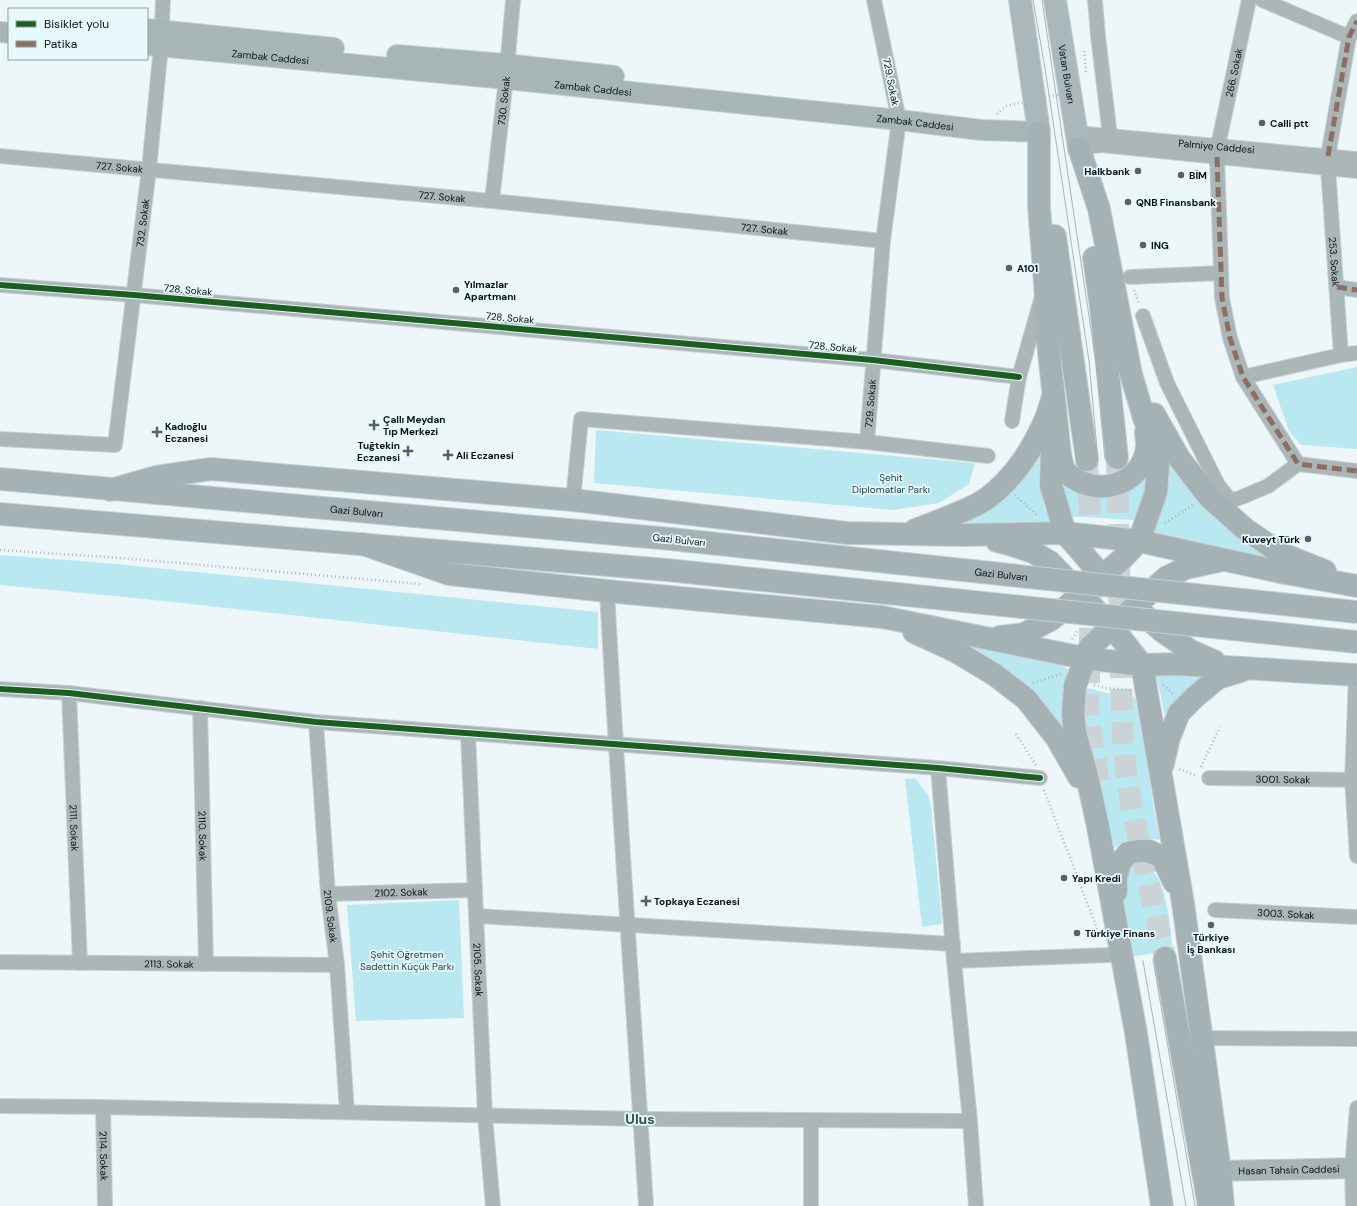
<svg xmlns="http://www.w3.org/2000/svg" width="1357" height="1206" font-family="'DM Sans',sans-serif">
<rect width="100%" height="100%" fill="#edf6f8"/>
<path fill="#b9e8f1" d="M1357,367V449L1301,445L1289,431L1273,385Z
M596,430L975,463L969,484L939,503L893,510L594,483Z
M1040,445L1039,481L1045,510L1051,522L1047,527L955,524Z
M1169,457L1276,560L1154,537L1149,531L1165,493Z
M1150,468C1147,485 1143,506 1133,520L1066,516L1058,472L1080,489Z
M0,555L95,562L598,612V649L145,599L0,585Z
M966,646L1055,662L1068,669C1061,693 1062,712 1064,737Z
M1154,674H1212L1167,726L1159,687Z
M1084,687L1107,693H1125L1135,698L1146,743L1153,806L1160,840C1136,837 1127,836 1109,853L1081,706Z
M915,778L928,795L931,805L942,924L922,927L905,779Z
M1139,863C1142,864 1147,866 1150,868C1168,883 1170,928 1173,951L1126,957L1119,907L1126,870Z
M459,900L464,1018L356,1021L347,905Z"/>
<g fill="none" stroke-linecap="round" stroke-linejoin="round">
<path stroke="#cad4d6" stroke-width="22" stroke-dasharray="22 11" stroke-linecap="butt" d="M1117,458L1121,681L1123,738L1126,772L1132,810L1165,958
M1087,460L1092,554
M1091,595L1088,714L1100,791"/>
<g stroke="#c9d0d2" stroke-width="16">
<g id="street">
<path d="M1095,0L1098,36L1110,136"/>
<path d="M1262,0L1349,37"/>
<path id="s1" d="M1076,133L1357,159"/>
<path id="s2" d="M1218,146L1249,0"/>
<path d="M1079,148L1101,145L1357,171"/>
<path id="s3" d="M0,156L492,201L883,241"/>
<path d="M1328,156L1349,37L1357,21"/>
<path d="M1217,157L1222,298L1230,338L1243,377L1298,464L1357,471"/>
<path id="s4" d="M1328,168L1341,355"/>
<path id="s5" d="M492,201L506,79L513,0"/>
<path d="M1130,277L1221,273"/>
<path d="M0,285L134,295L873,360L1019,377"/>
<path d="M1337,287L1357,290"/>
<path d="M1143,316L1167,383L1218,485L1231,501"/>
<path d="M1243,377L1341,355L1357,353"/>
<path d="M1012,421L1019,377L1041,300"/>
<path id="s6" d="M0,439L115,445L149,169L161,46L163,0"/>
<path d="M867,442L988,456"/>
<path id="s7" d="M573,500L581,419L867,442L883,241L899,120L874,0"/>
<path d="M1222,504L1242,497L1268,486L1298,464"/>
<path d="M607,591C618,796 633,1001 646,1206"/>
<path d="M1356,675L1352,779L1357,856"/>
<path d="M0,689L69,693L316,722L938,768L1040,778"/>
<path id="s8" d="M69,693L80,963"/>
<path id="s9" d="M200,708L206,964"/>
<path id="s10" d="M316,722L328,894L337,965L347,1112"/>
<path id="s11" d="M468,734L485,1116L493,1206"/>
<path d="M938,768L954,961L970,1121L976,1206"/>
<path id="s12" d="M1209,778L1357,780"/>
<path id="s13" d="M328,894L475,890"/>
<path id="s14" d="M1215,910L1357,917"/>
<path d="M477,916L953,944"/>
<path d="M954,961L1108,955L1121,953"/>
<path id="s15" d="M0,962L337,965"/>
<path d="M1201,1038L1357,1039"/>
<path d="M0,1106L103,1107L641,1119L970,1121"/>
<path id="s16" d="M103,1107L105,1206"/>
<path d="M811,1120V1206"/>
<path d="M1353,1206L1352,1168L1357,1108"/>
</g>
</g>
<g stroke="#c9d0d2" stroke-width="22">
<g id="secondary">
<path d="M147,29L334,48"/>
<path d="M0,32L9,33"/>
<path id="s17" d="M147,45L506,79L899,120L981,130L1039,132"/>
<path d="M397,55L506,64L614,76"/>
<path d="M1217,157L1218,146"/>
<path id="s18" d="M1220,1171L1357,1168"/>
</g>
</g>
<g stroke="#c9d0d2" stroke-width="24">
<g id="primary">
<path d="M1020,0L1039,132"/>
<path id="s19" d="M1055,0L1079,148"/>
</g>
</g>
<g stroke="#c9d0d2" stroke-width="24">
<g id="highway">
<path d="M1039,132V206L1045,284L1048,343L1060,454C1061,458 1062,464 1064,469C1067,475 1075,479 1081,482C1110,495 1145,478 1147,445C1147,441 1146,436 1146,432"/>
<path d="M1055,236L1087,460"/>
<path d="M1094,258L1101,307L1117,458"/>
<path d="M1154,414L1179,458L1209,497L1245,529L1282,554L1325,571"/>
<path d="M1052,447L1051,485L1065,533L1102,576L1112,586"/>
<path id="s20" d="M0,479L671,539"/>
<path d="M110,490L156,477L211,469L573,500L847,533L963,535L1065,533L1139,541L1285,573L1357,586"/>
<path d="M0,514L667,570"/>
<path d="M915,530C936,522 958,514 978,504C1006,488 1028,457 1041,429C1046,420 1049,410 1052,400"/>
<path d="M997,541L1009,544L1033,552L1050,562L1112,627L1142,665L1183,903L1220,1171L1223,1206"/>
<path d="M363,544L449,574L607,591L882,617L1084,658L1142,665L1176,664L1357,675"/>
<path d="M1142,613L1162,631L1191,651L1214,661"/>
<path d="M914,632L955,651L995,675L1026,699L1056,737L1079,777"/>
<path d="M1000,637L1024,634L1052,619L1122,559L1139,541L1156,492L1158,465L1154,443L1144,418L1131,374L1099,209L1079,148"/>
<path d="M1163,764L1169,738L1179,713L1196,696L1218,678L1241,671"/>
<path d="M1116,892V877L1120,863L1128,853L1139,851H1149L1162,857L1174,882"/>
<path d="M1165,958L1209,1206"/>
<path d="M1162,1206L1136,1033L1098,827L1086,772L1075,733L1073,714L1075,686L1090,647L1167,577L1186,568L1218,561"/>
</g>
</g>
<path stroke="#adb6b8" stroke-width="2.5" stroke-dasharray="1 3" stroke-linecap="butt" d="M1084,51L1086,72
M997,114L1006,106
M1134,290L1139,304
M1015,495L1038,516
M1165,523L1194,504
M0,550L121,558L420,584
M1072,639L1078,630
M1033,683L1061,674
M1094,685L1106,688L1130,690
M1163,685L1174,694
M1016,734L1036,765
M1201,767L1220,727
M1179,769L1197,776
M1044,790L1098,931"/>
<use href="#street" stroke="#abb6b9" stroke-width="14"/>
<use href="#secondary" stroke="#a7b5b7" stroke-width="20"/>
<use href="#primary" stroke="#aab8bb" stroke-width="22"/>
<use href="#highway" stroke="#a4b2b6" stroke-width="22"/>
<path stroke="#abb4b7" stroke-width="1" d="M1033,0L1045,68L1089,361L1098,460
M1042,0L1096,363L1105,459
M1153,959L1195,1206
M1143,961L1186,1206"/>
<g stroke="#c9d0d2" stroke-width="24" stroke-linecap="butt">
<g id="highway-bridge">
<path id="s21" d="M671,539L1357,612"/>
<path d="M667,570L1357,642"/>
</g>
</g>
<path stroke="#adb6b8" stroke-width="2.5" stroke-dasharray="1 3" stroke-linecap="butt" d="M1006,106L1081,90"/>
<use href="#highway-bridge" stroke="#a4b2b6" stroke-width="22"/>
<path stroke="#8d6e63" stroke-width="5" stroke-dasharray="10 5" stroke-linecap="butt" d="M1328,156L1349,37L1357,21
M1217,157L1222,298L1230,338L1243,377L1298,464L1357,471
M1337,287L1357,290"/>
<g stroke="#e8f9fd" stroke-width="8">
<path id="cycleway" d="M0,285L134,295L873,360L1019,377
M0,689L69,693L316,722L938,768L1040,778"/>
</g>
<use href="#cycleway" stroke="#1b5e20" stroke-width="6"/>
</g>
<g fill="#576062" stroke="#e8f9fd" stroke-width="1.5">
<circle cx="1262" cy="123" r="4"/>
<circle cx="1138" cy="171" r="4"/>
<circle cx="1181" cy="175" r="4"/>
<circle cx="1128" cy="202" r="4"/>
<circle cx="1143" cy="245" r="4"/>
<circle cx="1009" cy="268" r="4"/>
<circle cx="456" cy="290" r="4"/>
<path d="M372 419h4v4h4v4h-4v4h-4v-4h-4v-4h4z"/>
<path d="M155 426h4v4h4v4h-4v4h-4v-4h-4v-4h4z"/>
<path d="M406 445h4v4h4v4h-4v4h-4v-4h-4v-4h4z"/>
<path d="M446 449h4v4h4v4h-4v4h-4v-4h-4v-4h4z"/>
<circle cx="1308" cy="539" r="4"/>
<circle cx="1064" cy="878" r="4"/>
<path d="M644 895h4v4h4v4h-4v4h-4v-4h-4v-4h4z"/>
<circle cx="1211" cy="925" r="4"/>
<circle cx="1077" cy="933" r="4"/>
</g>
<g text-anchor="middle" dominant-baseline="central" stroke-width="3.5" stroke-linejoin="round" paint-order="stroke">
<g font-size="10" fill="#061012" stroke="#e8f9fd">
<text stroke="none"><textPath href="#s17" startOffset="124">Zambak Caddesi</textPath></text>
<text stroke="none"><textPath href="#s2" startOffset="75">266. Sokak</textPath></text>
<text stroke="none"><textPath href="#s19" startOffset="75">Vatan Bulvarı</textPath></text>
<text transform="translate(891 82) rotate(79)">729. Sokak</text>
<text stroke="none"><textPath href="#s17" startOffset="448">Zambak Caddesi</textPath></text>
<text stroke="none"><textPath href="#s5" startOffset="101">730. Sokak</textPath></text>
<text stroke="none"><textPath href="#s17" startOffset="772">Zambak Caddesi</textPath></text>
<text stroke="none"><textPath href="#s1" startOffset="141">Palmiye Caddesi</textPath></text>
<text stroke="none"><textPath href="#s3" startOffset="120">727. Sokak</textPath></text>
<text stroke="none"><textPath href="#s3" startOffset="444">727. Sokak</textPath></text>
<text stroke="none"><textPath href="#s6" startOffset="339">732. Sokak</textPath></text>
<text stroke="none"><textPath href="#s3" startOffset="768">727. Sokak</textPath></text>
<text stroke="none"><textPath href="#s4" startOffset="94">253. Sokak</textPath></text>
<text transform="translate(188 290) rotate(5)">728. Sokak</text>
<text transform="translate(510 318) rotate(5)">728. Sokak</text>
<text transform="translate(833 347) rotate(5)">728. Sokak</text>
<text stroke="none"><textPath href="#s7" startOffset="407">729. Sokak</textPath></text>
<text stroke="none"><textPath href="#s20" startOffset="358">Gazi Bulvarı</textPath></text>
<text transform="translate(679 540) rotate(6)">Gazi Bulvarı</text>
<text stroke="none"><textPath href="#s21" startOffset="332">Gazi Bulvarı</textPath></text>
<text stroke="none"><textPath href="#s12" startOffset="74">3001. Sokak</textPath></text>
<text stroke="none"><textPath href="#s8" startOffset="135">2111. Sokak</textPath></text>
<text stroke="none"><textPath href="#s9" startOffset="128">2110. Sokak</textPath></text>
<text stroke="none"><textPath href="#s13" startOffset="73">2102. Sokak</textPath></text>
<text stroke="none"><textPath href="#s14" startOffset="71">3003. Sokak</textPath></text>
<text stroke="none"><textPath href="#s10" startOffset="195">2109. Sokak</textPath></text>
<text stroke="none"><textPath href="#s15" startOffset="169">2113. Sokak</textPath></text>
<text stroke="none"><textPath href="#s11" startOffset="236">2105. Sokak</textPath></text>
<text stroke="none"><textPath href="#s16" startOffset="49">2114. Sokak</textPath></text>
<text stroke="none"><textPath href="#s18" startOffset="69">Hasan Tahsin Caddesi</textPath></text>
</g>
<g font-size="10" font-weight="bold" fill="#061012" stroke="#e8f9fd" text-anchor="start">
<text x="1270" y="123">Calli ptt</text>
<text x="1130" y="171" text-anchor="end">Halkbank</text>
<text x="1189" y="175">BİM</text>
<text x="1136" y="202">QNB Finansbank</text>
<text x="1151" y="245">ING</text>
<text x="1017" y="268">A101</text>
<text x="464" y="284">Yılmazlar<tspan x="464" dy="12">Apartmanı</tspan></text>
<text x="383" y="419">Çallı Meydan<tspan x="383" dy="12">Tıp Merkezi</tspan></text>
<text x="165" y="426">Kadıoğlu<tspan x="165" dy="12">Eczanesi</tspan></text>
<text x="400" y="445" text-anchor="end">Tuğtekin<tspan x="400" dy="12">Eczanesi</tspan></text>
<text x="456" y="455">Ali Eczanesi</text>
<text x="1300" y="539" text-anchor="end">Kuveyt Türk</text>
<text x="1072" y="878">Yapı Kredi</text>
<text x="654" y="901">Topkaya Eczanesi</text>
<text x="1085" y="933">Türkiye Finans</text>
<text x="1211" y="937" text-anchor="middle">Türkiye<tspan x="1211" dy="12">İş Bankası</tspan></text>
</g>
<g font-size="10" fill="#113c43" stroke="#e8f9fd">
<text x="891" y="477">Şehit<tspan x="891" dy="12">Diplomatlar Parkı</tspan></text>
<text x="407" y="954">Şehit Öğretmen<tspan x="407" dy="12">Sadettin Küçük Parkı</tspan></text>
</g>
<g font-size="14" font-weight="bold" fill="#354e53" stroke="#e8f9fd">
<text x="640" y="1119">Ulus</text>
</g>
</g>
<rect x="8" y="8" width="140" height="52" fill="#e8f9fd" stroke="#8e9c9f"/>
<rect x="16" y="21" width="20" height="6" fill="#1b5e20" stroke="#8e9c9f"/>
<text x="44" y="28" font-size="12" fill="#061012">Bisiklet yolu</text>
<rect x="16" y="41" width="20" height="6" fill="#8d6e63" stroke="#8e9c9f"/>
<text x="44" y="48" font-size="12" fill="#061012">Patika</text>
</svg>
